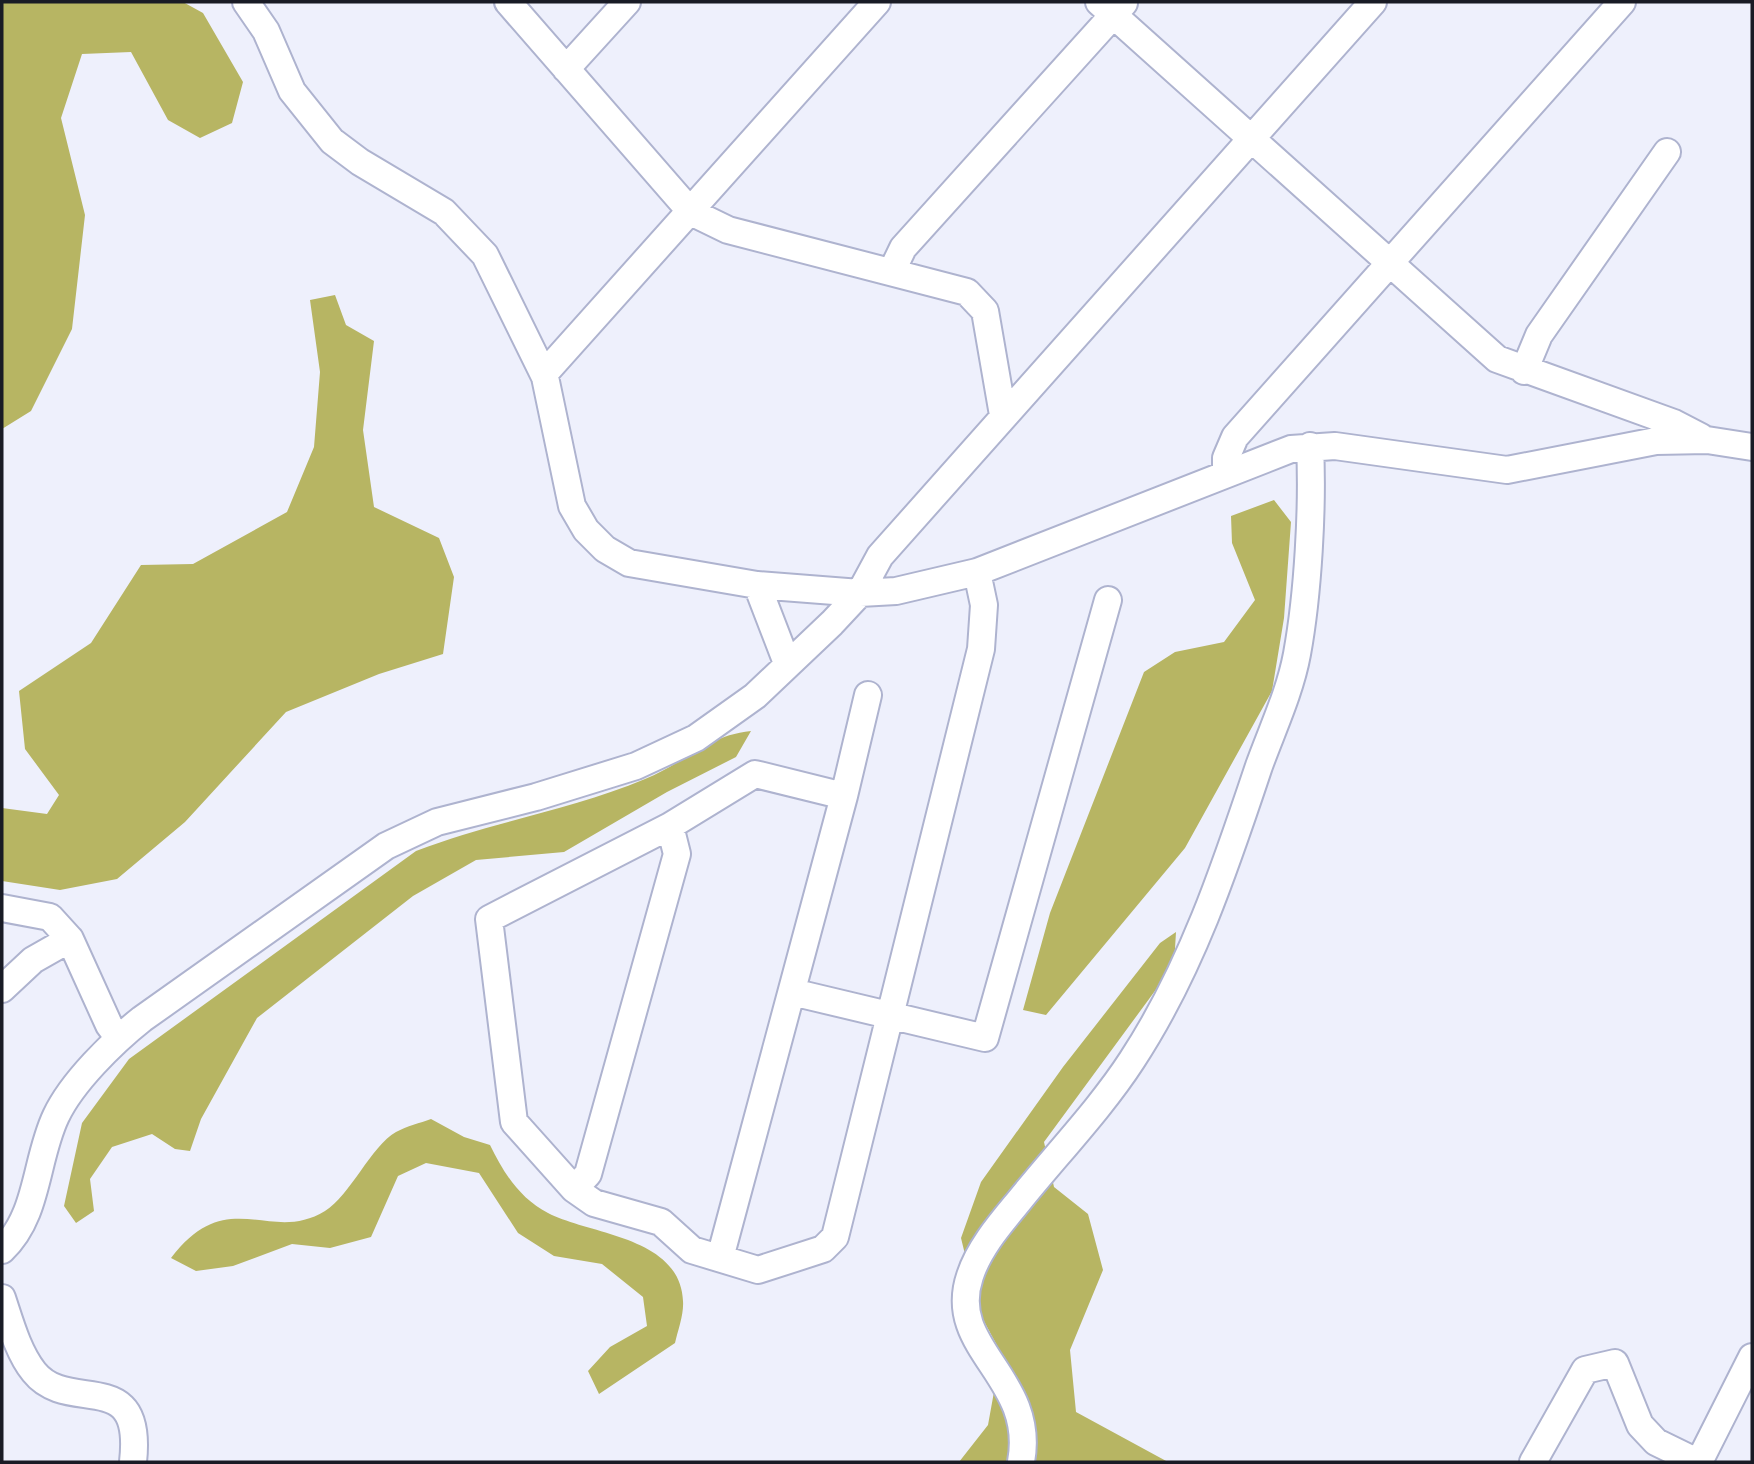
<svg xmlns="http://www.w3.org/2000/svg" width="1754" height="1464" font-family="Inter,sans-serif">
<rect width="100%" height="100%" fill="#eef0fc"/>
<path fill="#b7b563" d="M2,2H183L203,13L243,82L232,123L200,138L168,120L131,52L82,54L61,118L85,215L72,329L31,411L2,429Z
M335,295L346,325L374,341L363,430L374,507L439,538L454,577L443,654L379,674L286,712L185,822L117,879L60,890L2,881V808L47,814L59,795L25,749L19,691L91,643L141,565L193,564L287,512L314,447L320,372L310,300Z
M1274,500L1291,522L1284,618L1272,691L1185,848L1046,1015L1023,1010L1050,913L1144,672L1175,652L1224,642L1255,600L1232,543L1231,516Z
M751,731L736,757L667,792L564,852L476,860L413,896L257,1018L201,1119L190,1151L175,1149L152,1134L112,1147L90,1179L94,1211L76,1223L64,1206L82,1123L129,1059L416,851C491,822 571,810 645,779C683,764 708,735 751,731Z
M1176,932L1174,965L1044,1142L1054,1187L1088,1214L1103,1270L1070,1350L1076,1412L1168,1462H959L988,1425L1001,1353L979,1312L961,1238L981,1182L1063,1067L1160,943Z
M431,1119L464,1137L490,1145C503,1172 520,1199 548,1213C590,1235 680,1236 683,1301C684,1314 678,1330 675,1343L599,1394L588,1371L610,1347L647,1326L643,1297L602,1264L554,1256L518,1233L479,1173L426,1163L398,1176L371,1237L330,1248L292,1244L233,1266L196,1271L171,1258C228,1183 270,1245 325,1211C350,1196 371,1146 396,1132C407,1126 420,1123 431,1119Z"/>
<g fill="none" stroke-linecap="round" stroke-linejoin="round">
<g stroke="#aeb3cf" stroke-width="30">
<path id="street" d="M246,2L266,31L292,91L332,141L360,162L444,212L485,255L545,377L572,506L586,530L605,549L629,563L757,585L860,593L896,591L977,572L1291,449L1335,446L1507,470L1656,441L1707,440L1752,447
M508,2L691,212L728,230L967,292L985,311L1003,415
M1099,2L1497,359L1674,423L1701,437
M566,69L627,2
M892,271L903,248L1124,3
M1524,371L1539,335L1667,152
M544,374L877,2
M1226,472V458L1235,437L1622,2
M757,585L787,663
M670,826L489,919L514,1122L574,1189L594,1203L661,1222L692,1250L758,1270L823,1249L835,1237L981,649L984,605L977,572
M2,908L50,917L70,939L109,1025L118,1037
M2,989L33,960L70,939
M792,992L985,1038L1108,600
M574,1189L588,1174L677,854L670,826L755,774L844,796
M2,1250C39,1215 35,1160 56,1116C72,1082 113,1042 142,1019L386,846L437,822L536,797L636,766L696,738L755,696L832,623L860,593L880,556L1373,2
M720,1258L844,796L868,695
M2,1298C10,1322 18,1352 34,1372C69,1416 144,1364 133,1462
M1021,1462C1037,1377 945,1349 970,1276C979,1248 1000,1224 1019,1201C1055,1156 1101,1108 1132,1060C1191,970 1225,868 1259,766C1272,730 1290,692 1297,654C1308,594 1313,507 1310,446
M1533,1462L1585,1370L1615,1363L1640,1425L1656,1442L1697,1462
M1699,1462L1752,1357"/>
</g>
<use href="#street" stroke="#fff" stroke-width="26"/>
</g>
<rect width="1754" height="1464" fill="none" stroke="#191b25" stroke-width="7"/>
</svg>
